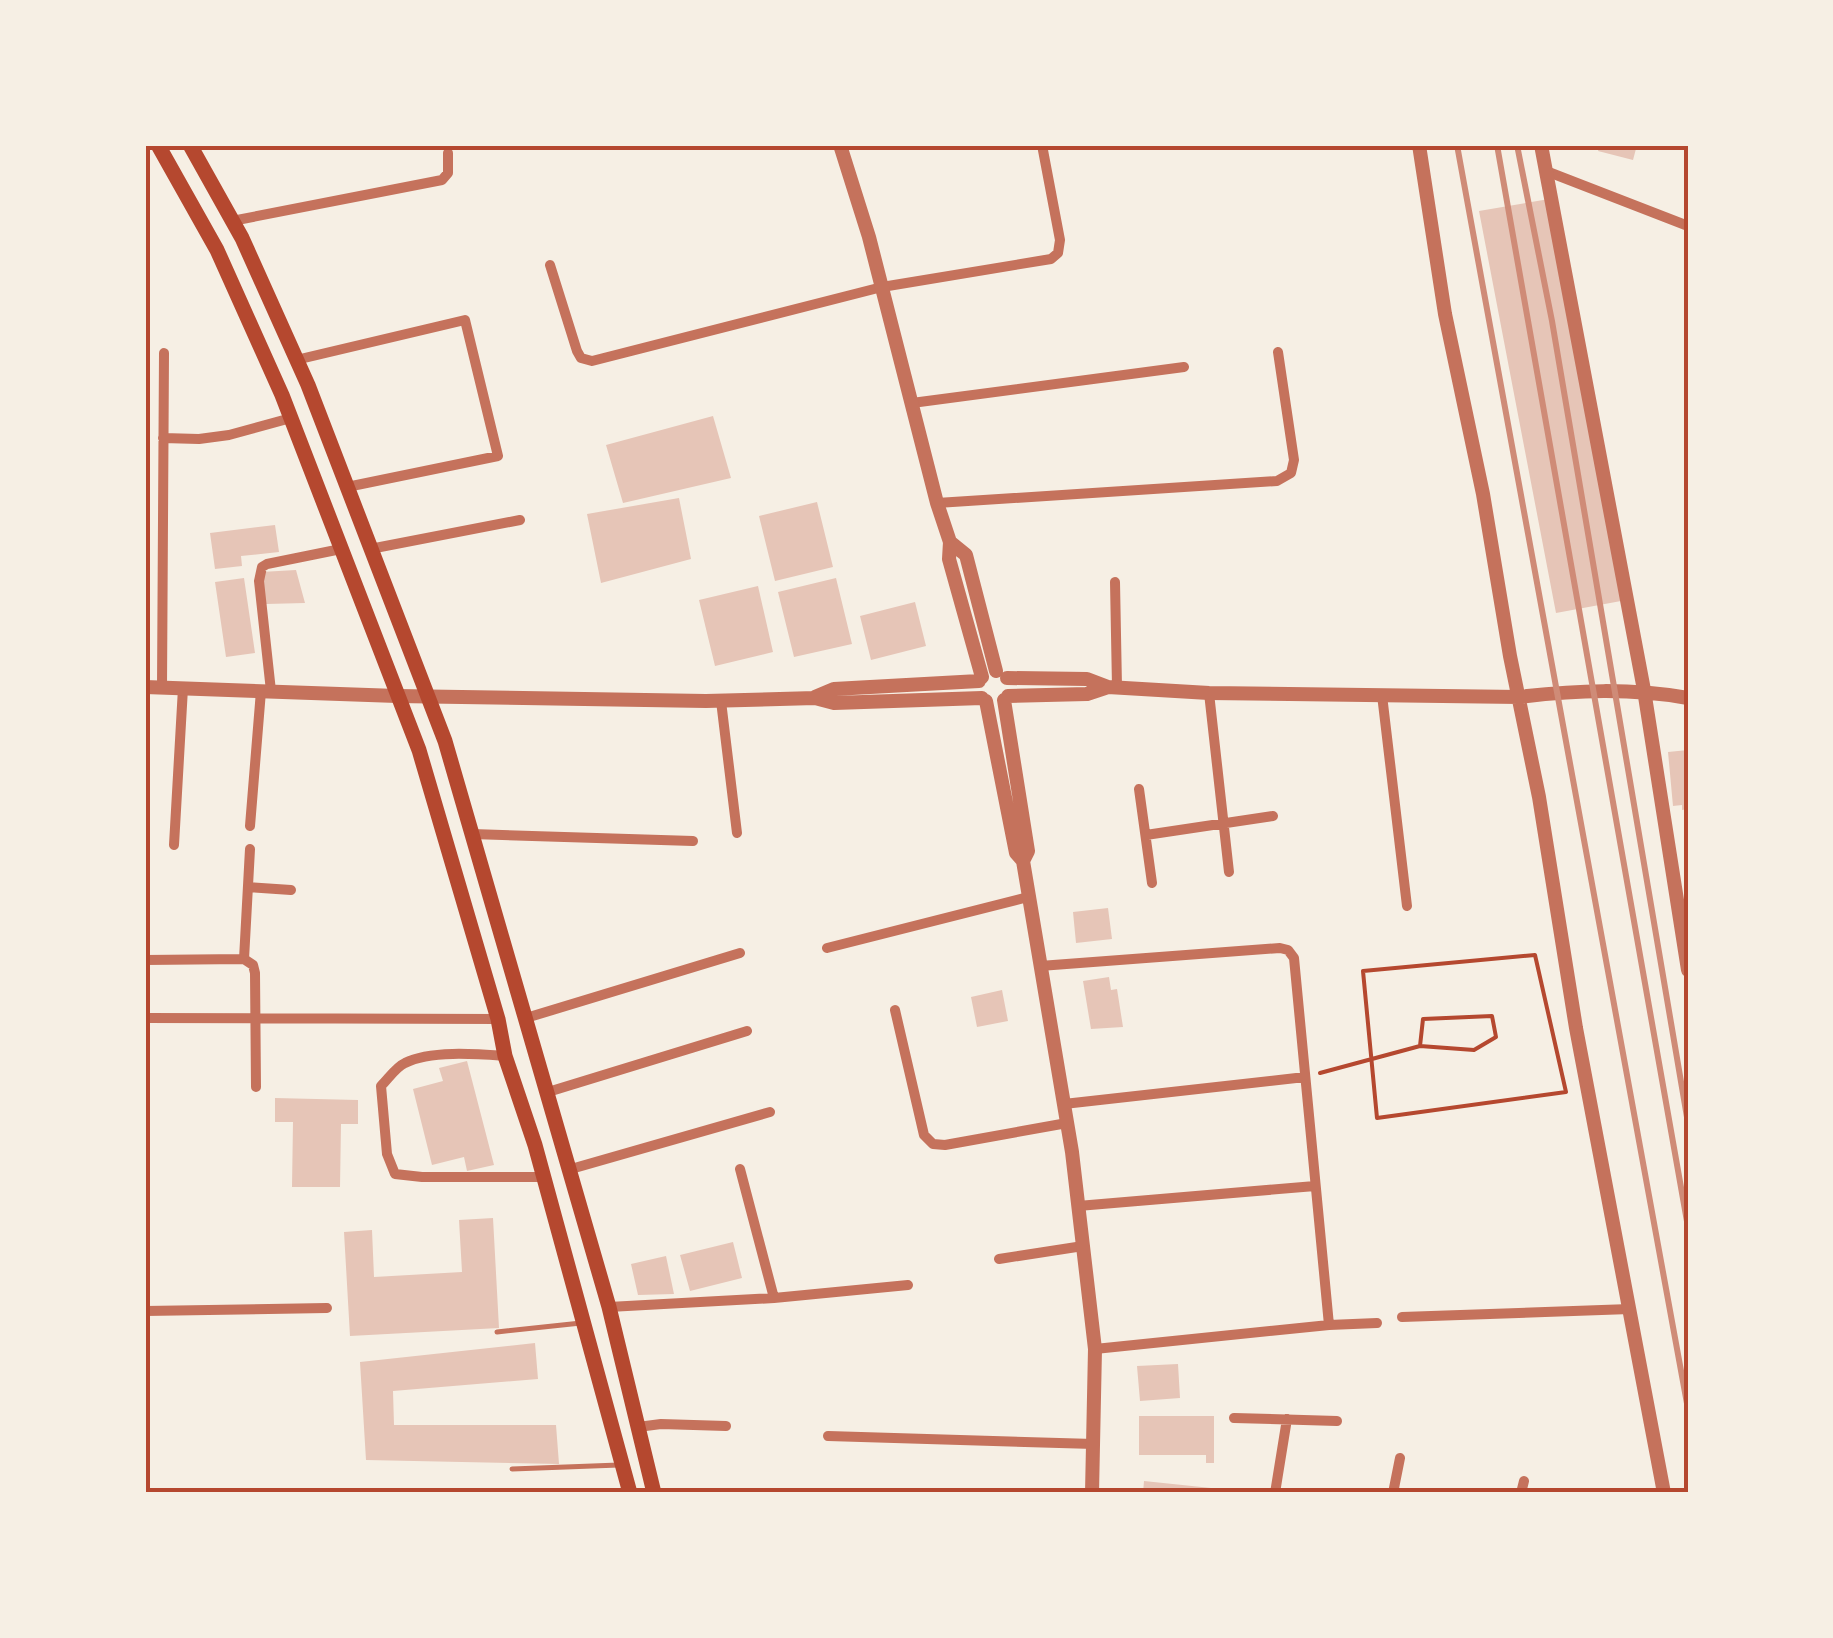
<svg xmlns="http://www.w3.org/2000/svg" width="1833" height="1638" font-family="Rubik,sans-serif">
<rect width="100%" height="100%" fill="#f6efe4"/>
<path fill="#e6c5b7" d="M1600,145H1637L1633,160L1598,151Z
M1549,199L1621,601L1556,613L1479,211Z
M713,416L731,478L623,503L606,445Z
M679,498L691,559L601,583L587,514Z
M817,502L833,567L775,581L759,516Z
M275,525L279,552L241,556L242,566L215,569L210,533Z
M296,570L305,603L266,604L261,572Z
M244,578L255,653L226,657L215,582Z
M836,578L852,644L794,657L778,592Z
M758,586L773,652L715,666L699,600Z
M915,602L926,646L871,660L860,616Z
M1688,750V809L1682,810V805L1673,806L1668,752Z
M1108,908L1112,939L1076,943L1073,912Z
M1109,977L1111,990L1117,989L1123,1027L1091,1029L1083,981Z
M1002,990L1008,1021L977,1027L971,997Z
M467,1061L494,1165L467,1171L464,1157L432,1165L413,1089L443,1081L439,1068Z
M275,1098L358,1100V1124H341L340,1187H292L293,1122H275Z
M493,1218L499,1328L350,1336L344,1232L372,1230L374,1277L462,1272L459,1220Z
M733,1242L742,1278L690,1291L680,1255Z
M666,1256L674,1294L638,1295L631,1264Z
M535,1343L538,1379L393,1391L394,1425H556L559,1464L366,1460L360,1362Z
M1178,1364L1180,1398L1140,1401L1137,1366Z
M1139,1416H1214V1463H1206V1455H1139Z
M1144,1481L1211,1488V1493H1143Z"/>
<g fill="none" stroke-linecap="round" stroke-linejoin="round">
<path stroke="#b5482f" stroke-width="4" d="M1535,955L1566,1092L1377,1118L1363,971Z
M1320,1073L1420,1046L1423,1019L1492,1016L1496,1037L1474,1050L1420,1046"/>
<path stroke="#c5725c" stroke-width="5" d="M497,1332L581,1323
M512,1469L619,1465"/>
<path stroke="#c5725c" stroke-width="10" d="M1546,171L1688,226
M232,221L442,180L448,173V153
M550,265L577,351L581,358L592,361L882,287L1051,259L1058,253L1060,240L1042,145
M296,360L465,320L498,456L347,487
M912,403L1184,367
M163,438L199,439L229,435L291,418
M937,503L1277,481L1291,473L1294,460L1278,352
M370,549L520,520
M1115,582L1117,687
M162,687L164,353
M271,691L259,581L262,567L267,564L341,549
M1209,693L1229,872
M1382,695L1407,906
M721,701L737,833
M1139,789L1152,883
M250,826L261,691
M472,834L693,841
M1146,835L1273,816
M174,845L183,688
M248,887L291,890
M827,948L1028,897
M244,959L250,849
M145,960L244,959L253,965L255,973L256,1087
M1040,966L1280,948L1288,950L1294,958L1329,1325L1095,1349
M895,1010L924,1135L933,1144L945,1145L1067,1123
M145,1018L498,1019
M526,1018L740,953
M505,1056C478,1054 430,1050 405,1063C396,1067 389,1078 381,1086L387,1154L395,1174L422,1177H544
M548,1092L747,1031
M1064,1104L1305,1077
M571,1169L770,1112
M740,1169L774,1298
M1078,1206L1315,1186
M999,1259L1083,1246
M609,1307L774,1298L908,1285
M145,1311L327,1308
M1402,1317L1630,1309
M1329,1325L1377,1323
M1234,1418L1337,1421
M638,1427L661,1424L726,1426
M828,1436L1094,1444
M1275,1493L1287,1419
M1393,1493L1400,1458
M1521,1493L1524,1481"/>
<path stroke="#c5725c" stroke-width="14" d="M840,145L869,237L937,503L950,542L949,559L982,677
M1419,145L1445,314L1483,494L1510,656L1539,797L1576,1028L1664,1493
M1541,145L1644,690L1688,970
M950,542L966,555L996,671
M1007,678L1087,679L1108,687L1209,693L1519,697C1577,690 1630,688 1688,698
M145,687L397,696L706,701L815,698L834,703L982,698
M1008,696L1087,694L1108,687
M815,697L834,689L979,681
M1004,700L1028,851L1023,861
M986,701L1016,853L1023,861L1072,1152L1095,1349L1092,1493"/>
<path stroke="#b5482f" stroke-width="15" d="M158,145L217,250L282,395L419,750L498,1019L505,1056L535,1145L630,1493
M190,145L242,238L308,385L445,741L609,1307L654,1493"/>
<path stroke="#cf8b77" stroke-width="6" d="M1457,145L1688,1409
M1497,145L1688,1227
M1517,145L1552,321L1688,1123"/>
</g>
<rect width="1833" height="1638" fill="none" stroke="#f6efe4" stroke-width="295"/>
<rect x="148" y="148" width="1538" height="1342" fill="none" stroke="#b5482f" stroke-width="4"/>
</svg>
